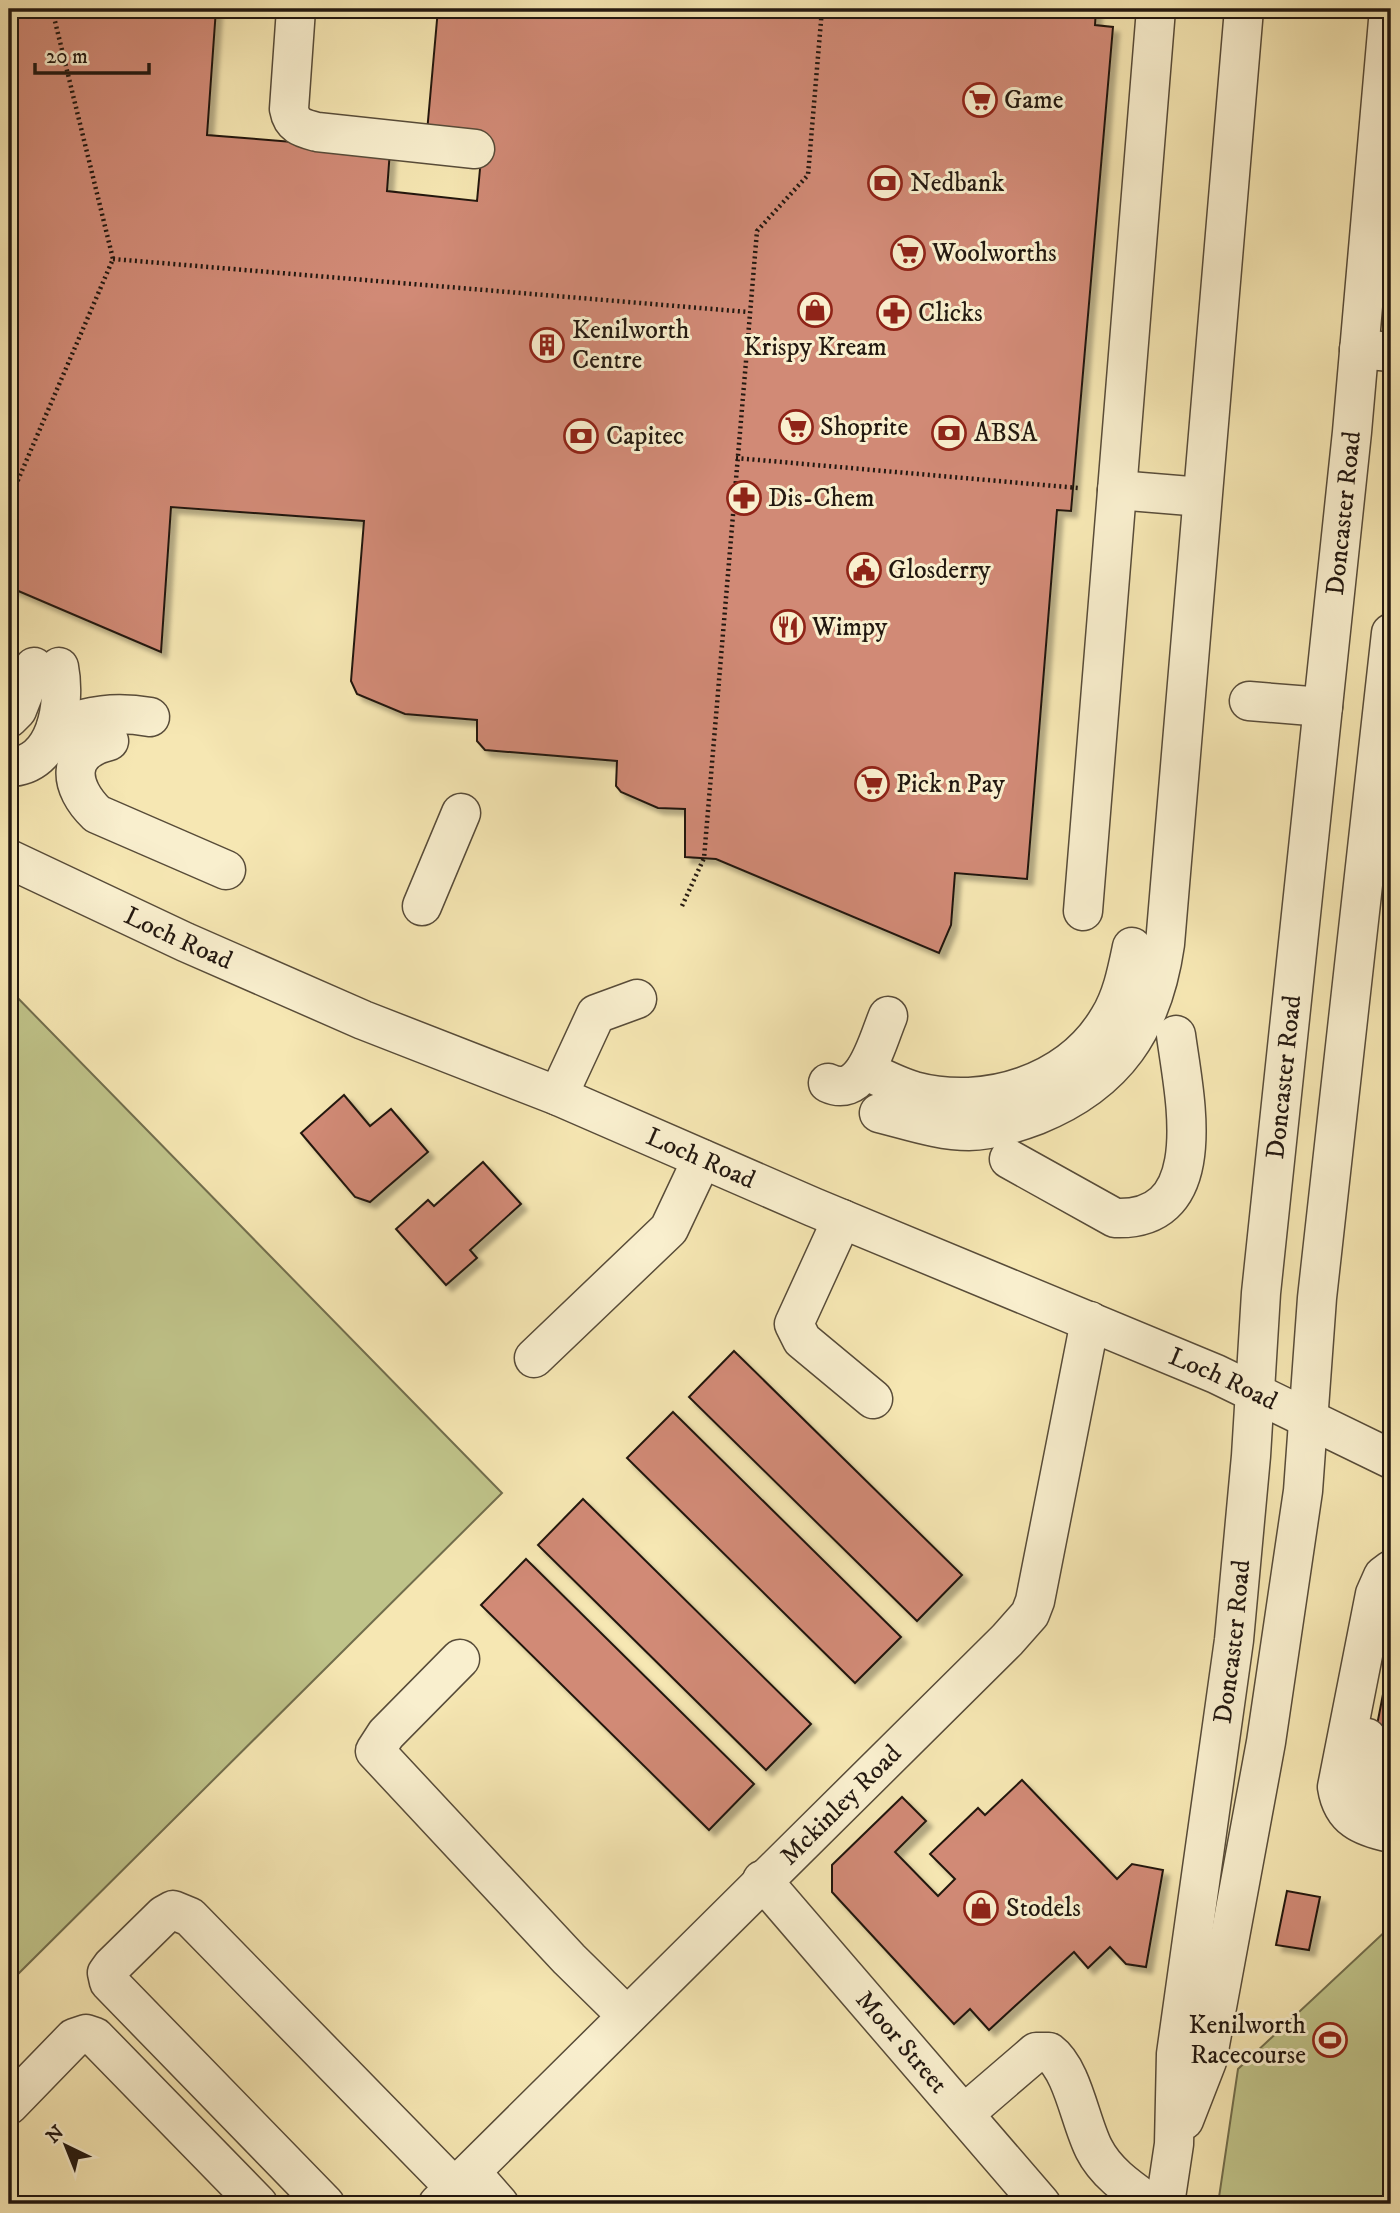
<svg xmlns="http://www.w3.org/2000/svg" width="1400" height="2213" font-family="'IM FELL DW Pica',serif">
<defs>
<filter id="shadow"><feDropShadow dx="6" dy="6" stdDeviation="2" flood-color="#0004"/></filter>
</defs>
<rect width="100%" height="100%" fill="#f6e7b3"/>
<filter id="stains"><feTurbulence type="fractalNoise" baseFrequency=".00286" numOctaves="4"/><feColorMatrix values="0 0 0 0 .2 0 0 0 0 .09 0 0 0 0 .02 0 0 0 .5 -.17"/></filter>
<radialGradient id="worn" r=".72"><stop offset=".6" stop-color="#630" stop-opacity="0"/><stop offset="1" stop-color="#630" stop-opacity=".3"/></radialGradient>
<path fill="#c0c48a" stroke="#726e4d" stroke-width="2" d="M9,989L502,1493L9,1983Z
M1391,1926V2204H1218L1238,2069Z"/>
<path fill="#d18a76" stroke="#231810" stroke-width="2" filter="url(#shadow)" d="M9,9H216L207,135L390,150L387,191L477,201L483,137L427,132L438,9H1096L1095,25L1113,27L1071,511L1057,510L1027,879L955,873L951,925L939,953L716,859L685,857V809L658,808L621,792L616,786L617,761L485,750L477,741V720L405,714L357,694L351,681L364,521L171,507L161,652L9,587Z
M344,1095L370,1126L391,1109L428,1152L370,1202L355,1197L301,1133Z
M483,1162L521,1204L470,1250L477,1258L446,1285L396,1229L428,1200L434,1206Z
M734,1351L962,1575L917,1621L689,1397Z
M673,1412L901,1637L855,1683L627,1458Z
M583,1499L811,1724L766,1770L538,1545Z
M526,1559L754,1784L709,1830L481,1605Z
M1391,1653V1755L1372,1751Z
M1022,1780L1117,1879L1132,1864L1163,1870L1146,1967L1126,1964L1110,1947L1088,1968L1074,1952L989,2030L970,2009L954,2024L832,1892V1865L902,1797L926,1821L895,1852L938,1896L955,1879L930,1854L978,1808L985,1815Z
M1287,1891L1320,1897L1309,1950L1276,1945Z"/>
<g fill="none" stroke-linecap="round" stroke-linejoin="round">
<g stroke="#584c39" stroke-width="41">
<g id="minor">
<path d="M296,9L289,109C292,126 302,128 317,132L475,149"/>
<path d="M1359,349L1391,352"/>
<path d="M1117,490L1202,497"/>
<path d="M1249,701L1323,707"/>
<path d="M9,718L17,710L34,667"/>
<path d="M56,727C90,715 115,711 150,717"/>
<path d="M109,741C64,752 69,787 97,814L226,870"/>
<path d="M9,767C57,766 66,703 59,667"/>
<path id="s1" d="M9,859L185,942L363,1020L558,1096L813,1207L1216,1374L1391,1459"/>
<path d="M422,906L461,813"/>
<path d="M1083,911L1156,9"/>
<path d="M865,1070C880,1077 897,1086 914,1091C985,1110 1070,1084 1109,1018C1122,997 1127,971 1132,947"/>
<path d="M828,1083C864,1100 877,1042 888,1016"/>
<path d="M558,1096L596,1014L637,999"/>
<path d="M879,1113C908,1120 939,1131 969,1131C992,1131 1016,1123 1037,1115C1116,1083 1153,1028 1165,944L1244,9"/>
<path d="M1009,1159L1115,1218C1214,1222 1184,1095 1176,1035"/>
<path d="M842,1219L794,1324L802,1340L873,1399"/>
<path d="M534,1358L669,1229L702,1159"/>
<path d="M1391,1570L1383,1576L1375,1594L1337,1787C1342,1819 1362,1827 1391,1833"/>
<path d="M460,1659L386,1734L375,1751L569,1959L627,2016"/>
<path d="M1367,1738C1362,1765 1355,1803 1391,1812"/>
<path id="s2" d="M762,1880L1041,2204"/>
<path d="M9,2105L74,2038L86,2034L95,2037L258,2204"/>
<path d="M964,2114L1028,2059L1036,2052H1049C1073,2070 1080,2122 1094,2149C1106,2173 1130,2189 1151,2204"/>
<path d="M1184,2120L1207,2061L1266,1742L1303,1491L1317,1298L1391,633"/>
<path d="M471,2172L499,2204"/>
<path d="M325,2204L109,1982L107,1973L112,1966L164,1915L173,1910L190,1917L455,2188"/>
<path id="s3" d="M438,2204L1007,1640L1030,1614L1035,1601L1090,1321"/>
<path id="s4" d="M1165,2204L1174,2144L1176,2054L1234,1640L1251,1456L1261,1293L1352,432L1389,9"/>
</g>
</g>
<path stroke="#231810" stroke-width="4.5" stroke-dasharray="2 3.5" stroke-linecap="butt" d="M113,259L748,312
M736,458L1078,488
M9,501L113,259L52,9
M682,906L704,858L757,231L808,175L822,9"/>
<use href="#minor" stroke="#f9efce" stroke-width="38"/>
</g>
<defs>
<g id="supermarket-ring" transform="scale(1.75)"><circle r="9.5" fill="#f9efce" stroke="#8f2418" stroke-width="1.5"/><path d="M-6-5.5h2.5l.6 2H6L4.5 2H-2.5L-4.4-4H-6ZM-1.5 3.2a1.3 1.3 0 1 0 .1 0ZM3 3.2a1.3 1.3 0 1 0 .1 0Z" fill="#8f2418"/></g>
<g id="bank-ring" transform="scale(1.75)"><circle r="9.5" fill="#f9efce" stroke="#8f2418" stroke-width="1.5"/><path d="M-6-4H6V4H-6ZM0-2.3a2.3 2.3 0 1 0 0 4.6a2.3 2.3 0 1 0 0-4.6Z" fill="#8f2418"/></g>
<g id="shop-ring" transform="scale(1.75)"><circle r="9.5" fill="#f9efce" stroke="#8f2418" stroke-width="1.5"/><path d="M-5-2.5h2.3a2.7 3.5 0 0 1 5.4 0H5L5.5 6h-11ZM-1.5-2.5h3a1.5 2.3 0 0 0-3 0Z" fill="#8f2418"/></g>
<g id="pharmacy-ring" transform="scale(1.75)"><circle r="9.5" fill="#f9efce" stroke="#8f2418" stroke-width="1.5"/><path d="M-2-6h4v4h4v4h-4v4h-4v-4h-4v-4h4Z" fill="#8f2418"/></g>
<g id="building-ring" transform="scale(1.75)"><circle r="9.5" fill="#f9efce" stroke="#8f2418" stroke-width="1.5"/><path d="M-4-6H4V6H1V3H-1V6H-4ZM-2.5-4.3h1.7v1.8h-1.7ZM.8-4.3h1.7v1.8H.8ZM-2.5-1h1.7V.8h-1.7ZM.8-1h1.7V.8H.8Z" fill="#8f2418"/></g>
<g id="civic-ring" transform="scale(1.75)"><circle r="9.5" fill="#f9efce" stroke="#8f2418" stroke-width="1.5"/><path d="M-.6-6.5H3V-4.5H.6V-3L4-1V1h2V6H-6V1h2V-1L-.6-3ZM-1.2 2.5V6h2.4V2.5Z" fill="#8f2418"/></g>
<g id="restaurant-ring" transform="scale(1.75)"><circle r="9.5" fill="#f9efce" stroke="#8f2418" stroke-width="1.5"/><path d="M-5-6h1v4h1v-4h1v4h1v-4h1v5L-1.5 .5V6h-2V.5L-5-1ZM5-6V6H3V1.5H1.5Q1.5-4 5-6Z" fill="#8f2418"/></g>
<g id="stadium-ring" transform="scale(1.75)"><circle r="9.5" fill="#f9efce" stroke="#8f2418" stroke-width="1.5"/><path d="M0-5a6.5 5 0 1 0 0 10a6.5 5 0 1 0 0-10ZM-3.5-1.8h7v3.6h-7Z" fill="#8f2418"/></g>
</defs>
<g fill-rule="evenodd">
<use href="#supermarket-ring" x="980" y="100"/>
<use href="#bank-ring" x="885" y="183"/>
<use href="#supermarket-ring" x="908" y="253"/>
<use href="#shop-ring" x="815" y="310"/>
<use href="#pharmacy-ring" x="894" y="313"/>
<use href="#building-ring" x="547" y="345"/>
<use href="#supermarket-ring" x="796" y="427"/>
<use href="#bank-ring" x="949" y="433"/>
<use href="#bank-ring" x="581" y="436"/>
<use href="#pharmacy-ring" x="744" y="498"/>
<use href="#civic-ring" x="864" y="570"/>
<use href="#restaurant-ring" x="788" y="627"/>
<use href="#supermarket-ring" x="872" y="784"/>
<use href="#shop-ring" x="981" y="1908"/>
<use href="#stadium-ring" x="1330" y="2040"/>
</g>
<g text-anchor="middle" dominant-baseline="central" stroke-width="6" stroke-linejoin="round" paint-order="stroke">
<g font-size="26" fill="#231810" stroke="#f9efce" text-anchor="start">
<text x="1004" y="100">Game</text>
<text x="910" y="183">Nedbank</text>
<text x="932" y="253">Woolworths</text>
<text x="918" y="313">Clicks</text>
<text x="572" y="330">Kenilworth<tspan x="572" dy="30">Centre</tspan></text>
<text x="815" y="347" text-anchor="middle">Krispy Kream</text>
<text x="820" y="427">Shoprite</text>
<text x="974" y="433">ABSA</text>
<text x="606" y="436">Capitec</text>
<text x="768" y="498">Dis-Chem</text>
<text x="888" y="570">Glosderry</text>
<text x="812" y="627">Wimpy</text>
<text x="896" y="784">Pick n Pay</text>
<text x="1006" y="1908">Stodels</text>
<text x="1306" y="2025" text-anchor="end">Kenilworth<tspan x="1306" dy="30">Racecourse</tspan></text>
</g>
<g font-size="26" fill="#231810" stroke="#f9efce">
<text stroke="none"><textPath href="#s4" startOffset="1701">Doncaster Road</textPath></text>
<text stroke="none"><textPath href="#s1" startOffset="187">Loch Road</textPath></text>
<text stroke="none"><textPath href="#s4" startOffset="1134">Doncaster Road</textPath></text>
<text stroke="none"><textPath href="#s1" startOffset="754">Loch Road</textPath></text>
<text stroke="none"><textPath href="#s1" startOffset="1321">Loch Road</textPath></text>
<text stroke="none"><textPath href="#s4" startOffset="567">Doncaster Road</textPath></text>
<text stroke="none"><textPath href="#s3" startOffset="567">Mckinley Road</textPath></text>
<text stroke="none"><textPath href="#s2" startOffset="214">Moor Street</textPath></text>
</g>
</g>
<rect width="1400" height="2213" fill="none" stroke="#f6e7b3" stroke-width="35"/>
<rect x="10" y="10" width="1379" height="2192" fill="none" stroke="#231810" stroke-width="3.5"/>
<rect x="18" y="18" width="1365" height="2178" fill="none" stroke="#231810" stroke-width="2"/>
<g transform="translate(66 2146) rotate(317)" stroke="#f9efce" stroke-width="5" paint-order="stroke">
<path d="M0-5L12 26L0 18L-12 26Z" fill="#231810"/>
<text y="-10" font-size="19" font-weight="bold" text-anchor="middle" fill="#231810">N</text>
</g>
<path d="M35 63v10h114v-10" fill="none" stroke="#231810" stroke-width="3.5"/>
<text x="46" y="63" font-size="21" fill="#231810" stroke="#f9efce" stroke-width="5" paint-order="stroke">20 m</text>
<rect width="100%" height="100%" filter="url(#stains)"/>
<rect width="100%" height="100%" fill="url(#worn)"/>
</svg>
